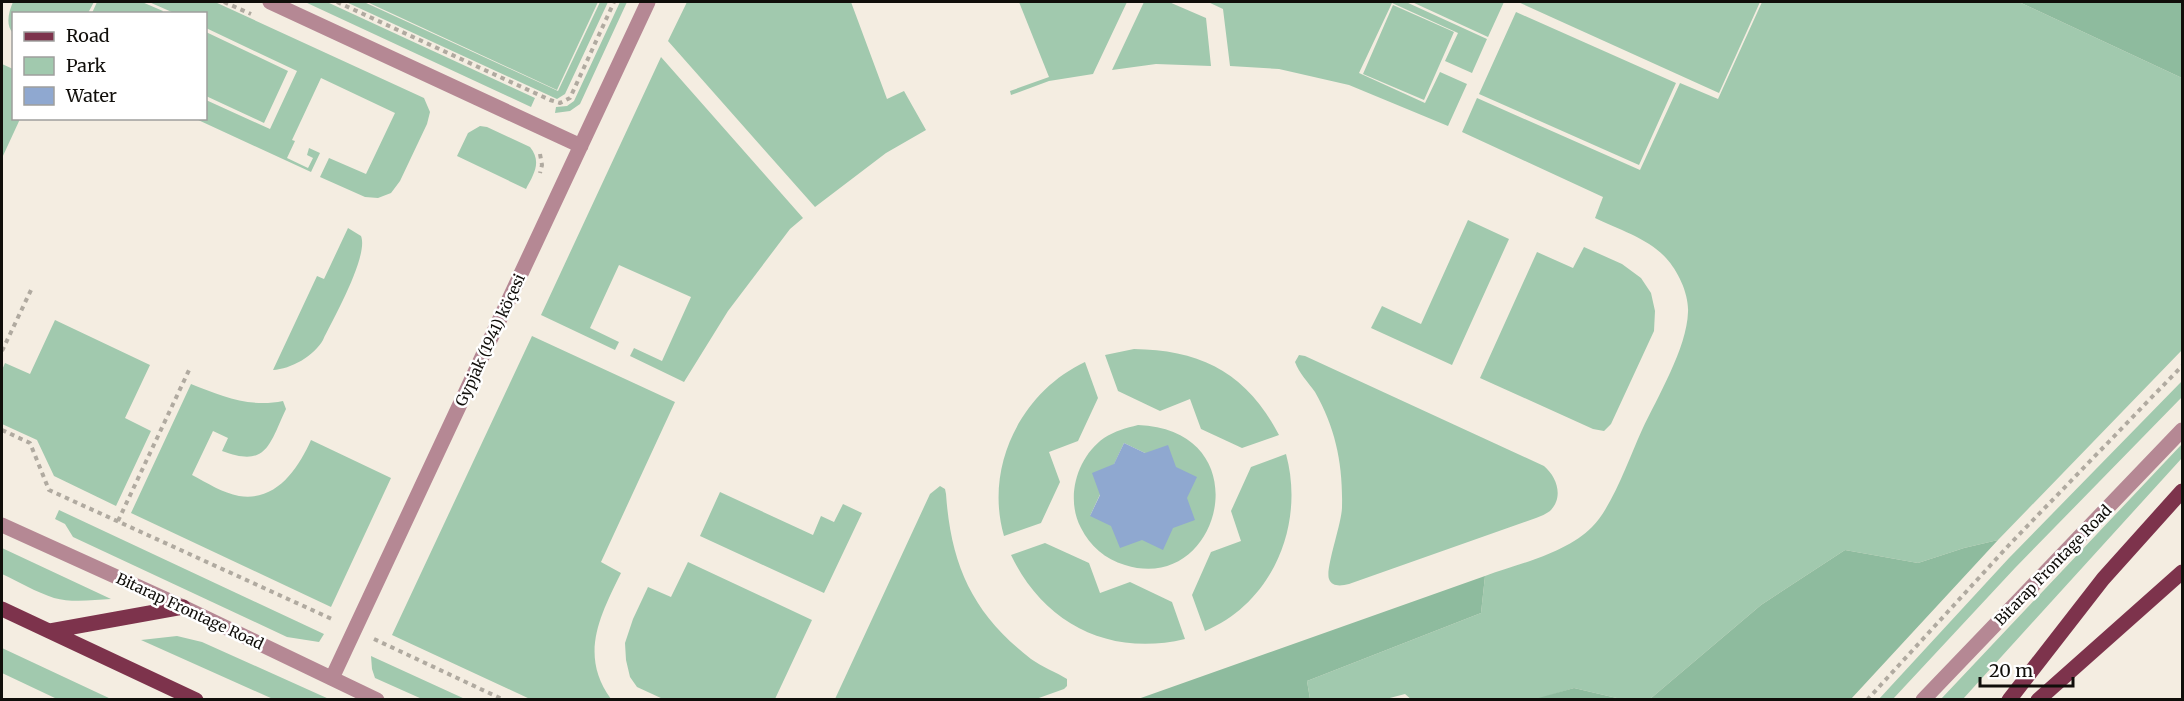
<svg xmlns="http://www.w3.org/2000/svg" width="2184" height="701" font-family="Merriweather,serif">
<rect width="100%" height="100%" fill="#f4ede1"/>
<path fill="#a1c9ae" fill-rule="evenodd" d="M13,2H94L88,13L14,14L13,33C5,25 9,11 13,2Z
M97,2H142L163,11L161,14L92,13Z
M149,2H215L424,98L430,112L427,124L400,181L391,193L378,198L365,197L320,177L329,158L366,174L395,113L321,78L292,140L295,141L287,158L308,168L313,158L307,155L309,148L320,153L311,172L196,119L206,118V100L270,129L297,71L206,28V14L174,13Z
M305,2H327L535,98L531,107Z
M346,2H364L558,91L600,2H608L565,94L557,99Z
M367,2H598L557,90Z
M620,2H627L580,104L570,111L555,113L556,107L567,106L574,101Z
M687,2H851L887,99L904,91L926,130L886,153L815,207L668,41Z
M1019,2H1127L1093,74L1049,81L1011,95L1010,91L1049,77Z
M1144,2H1169L1206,18L1211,66L1156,64L1112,70Z
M1208,2H1406L1487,39L1472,73L1445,61L1458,33L1392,3L1359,73L1425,103L1440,72L1467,84L1448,126L1349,85L1279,69L1230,66L1223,9Z
M1412,2H1504L1488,37Z
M1518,2H1760L1719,93Z
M1762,2H2019L2182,78V350L1998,540L1964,548L1918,563L1845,550L1761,605L1650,699H1621L1574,688L1535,700H1412L1405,694L1386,699H1310L1307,681L1481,613L1485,576C1518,564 1567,553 1592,527C1613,506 1629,458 1642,430C1657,398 1687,348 1688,312C1689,294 1678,271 1666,258C1649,239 1618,229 1595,218L1603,197L1462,132L1477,98L1640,170L1680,83L1718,99Z
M1393,5L1454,32L1424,100L1363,74Z
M1516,12L1676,83L1639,165L1479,94Z
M206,32L288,71L264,123L206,96Z
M661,57L803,218L790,229L728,311L684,382L630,356L634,348L662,361L691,297L619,265L590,328L619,342L615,350L541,315Z
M2,64L13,69L14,118L20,119L2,158Z
M480,126L487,127L530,147C542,162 534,174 526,189L457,156L468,133Z
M1468,220L1509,239L1452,365L1371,328L1382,306L1421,324Z
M348,228L361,236C369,256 333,319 323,340C314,356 291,369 273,370L317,276L324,279Z
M1584,247L1622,264L1641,278L1651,293L1655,311L1654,331L1611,424L1604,431L1593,429L1480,378L1537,252L1573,268Z
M55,320L150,365L125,418L151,431L116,506L54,476L37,440L2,424V370L5,363L30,374Z
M532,336L675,402L601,562L621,573C600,616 579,655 611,699H530L392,635Z
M1134,349C1201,350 1247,373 1279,435L1242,448L1201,429L1190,399L1160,411L1118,391L1105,355Z
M1299,355L1305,356L1544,466C1557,477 1564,497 1550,511C1546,514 1541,516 1536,518L1349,584C1341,586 1332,587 1329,579C1325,569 1342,523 1342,507C1343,465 1336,429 1315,392C1308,382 1299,373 1295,362Z
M1085,362L1098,398L1078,441L1049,452L1060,482L1041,523L1004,536C984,467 1021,392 1085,362Z
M2182,381V397L2015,568L1893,699H1879L2009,558Z
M191,384C221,396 250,408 283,401L286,409C269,445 267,468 222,451L228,438L213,431L192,475C207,483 223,493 239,496C276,502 298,469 311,440L391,478L331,607L131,513Z
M1138,425C1263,430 1221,596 1125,565C1105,559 1090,546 1081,528C1065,498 1077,457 1104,438C1115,431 1126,428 1138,425ZM1124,443L1145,453L1090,516Z
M2182,444V458L1963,699H1941Z
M1286,454C1305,523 1274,602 1205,631L1192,595L1211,552L1241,541L1231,511L1251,467Z
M940,486L945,489L946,494C951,566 973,614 1031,659C1042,667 1056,672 1067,679V686L1064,689L1036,699H835L930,494Z
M720,492L813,535L821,516L834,522L843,504L862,513L824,593L700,536Z
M59,510L324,634L319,642L287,637L73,537L65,524L55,519Z
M1045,543L1089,563L1100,593L1130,582L1172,602L1185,639C1110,657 1044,624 1011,555Z
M2,548L111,599C93,600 72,603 54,598C36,592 19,582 2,574Z
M688,562L812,620L775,699H663L637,687L630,677L626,660L625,643L633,619L648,587L671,597Z
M177,636L202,642L329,699H273L141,640Z
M2,648L111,699H57L2,673Z
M371,656L465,699H422L375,678L372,669Z"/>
<path fill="#8ebb9e" d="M2019,2H2182V78Z
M1998,540L1851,699H1650L1761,605L1845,550L1918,563L1964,548Z
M1485,576L1481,613L1307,681L1310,699H1138Z
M1574,688L1621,699H1535Z"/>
<path fill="#8fa8d0" d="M1124,443L1145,453L1168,445L1176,467L1197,477L1187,498L1195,520L1173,528L1163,550L1142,540L1120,548L1111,526L1090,516L1100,495L1092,473L1114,464Z"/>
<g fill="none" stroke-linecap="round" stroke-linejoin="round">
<path stroke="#b0aaa0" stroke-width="4" stroke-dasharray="4.5 4.5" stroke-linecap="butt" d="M224,2L251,14
M337,2L550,100L560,103L570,98L614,2
M540,154L542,165L540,173
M2,351L31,290
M2,430L30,443L49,490L334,620
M118,521L190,368
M374,639L504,700
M1867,700L2009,545L2182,366"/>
<path stroke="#b58894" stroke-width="15" d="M270,2L581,146
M2,525L183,607L377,700
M332,678L648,2
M1923,700L2182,430"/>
<path stroke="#7d334c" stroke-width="15" d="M2,609L196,700
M50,631L183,607
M2009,700L2103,579L2182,491
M2038,700L2182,572"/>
</g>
<g text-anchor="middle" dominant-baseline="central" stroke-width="5" stroke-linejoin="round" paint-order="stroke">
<g font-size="15" fill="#100e0a" stroke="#fff">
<text transform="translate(490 340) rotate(-65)">Gypjak (1941) köçesi</text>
<text transform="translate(2053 565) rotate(-46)">Bitarap Frontage Road</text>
<text transform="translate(190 611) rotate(25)">Bitarap Frontage Road</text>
</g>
</g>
<rect width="2184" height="701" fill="none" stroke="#100e0a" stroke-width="6"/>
<rect x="12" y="12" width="195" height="108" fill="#ffffff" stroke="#9f9f9d" stroke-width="1.5"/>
<rect x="24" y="32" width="30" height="9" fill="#7d334c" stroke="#9f9f9d" stroke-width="1.5"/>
<text x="66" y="42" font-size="18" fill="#100e0a">Road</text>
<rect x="24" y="57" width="30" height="18" fill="#a1c9ae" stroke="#9f9f9d" stroke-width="1.5"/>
<text x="66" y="72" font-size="18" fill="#100e0a">Park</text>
<rect x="24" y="87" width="30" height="18" fill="#8fa8d0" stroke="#9f9f9d" stroke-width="1.5"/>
<text x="66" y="102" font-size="18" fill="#100e0a">Water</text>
<path d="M1980 677v9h93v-9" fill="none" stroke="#100e0a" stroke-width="3"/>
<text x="1989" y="677" font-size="18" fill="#100e0a" stroke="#ffffff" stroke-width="4.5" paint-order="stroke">20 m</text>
</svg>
